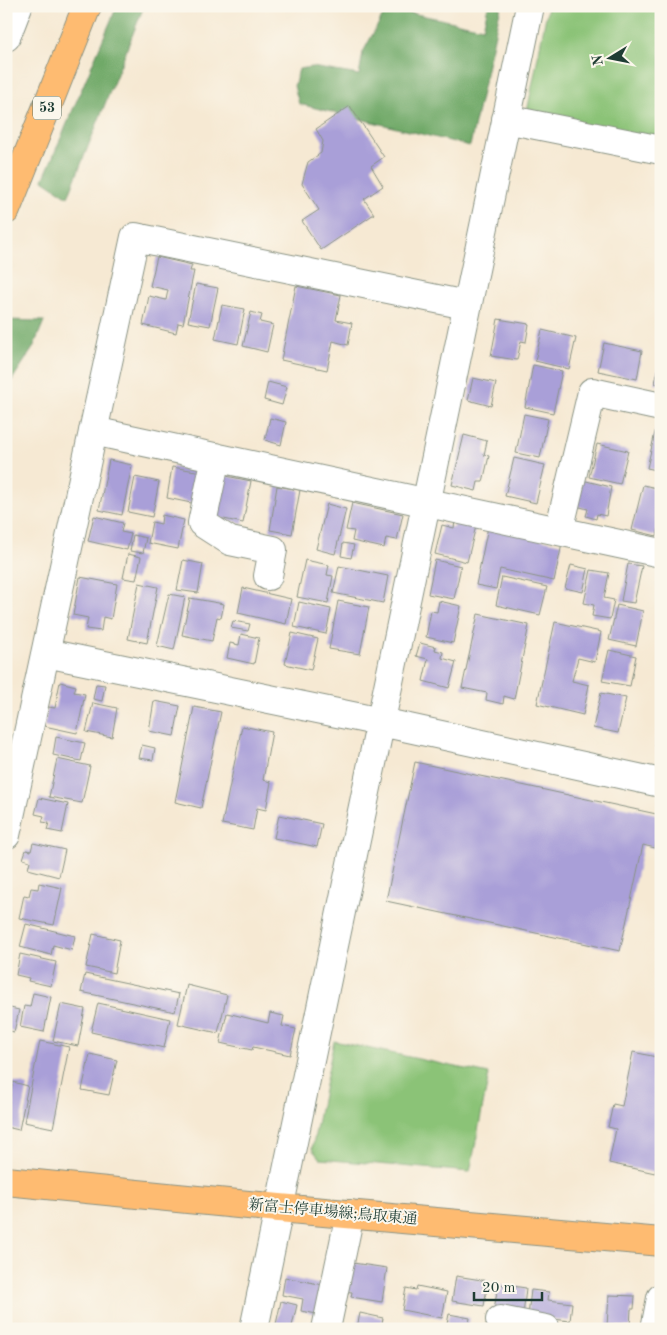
<svg xmlns="http://www.w3.org/2000/svg" width="667" height="1335" font-family="'Old Standard TT','Noto Serif JP',serif">
<rect width="100%" height="100%" fill="#fbf7ec"/>
<filter id="ink" filterUnits="userSpaceOnUse"><feTurbulence type="fractalNoise" baseFrequency=".02" numOctaves="2"/><feDisplacementMap in="SourceGraphic" scale="10" xChannelSelector="R" yChannelSelector="G"/><feConvolveMatrix kernelMatrix="1 2 1 2 8 2 1 2 1" color-interpolation-filters="sRGB"/></filter>
<filter id="wash" filterUnits="userSpaceOnUse"><feTurbulence type="fractalNoise" baseFrequency=".0096" numOctaves="4" result="noise"/><feDisplacementMap in="SourceGraphic" scale="20" xChannelSelector="R" yChannelSelector="G"/><feGaussianBlur stdDeviation="1.12" result="paint"/><feColorMatrix in="noise" values="0 0 0 0 0 0 0 0 0 0 0 0 0 0 0 0 0 1.4 0 .05"/><feComposite in="paint" operator="in"/></filter>
<g filter="url(#wash)">
<rect width="100%" height="100%" fill="#f6e9d3"/>
<path fill="#8bc377" stroke="#558056" d="M548,6H661V144L526,117Z
M334,1041L489,1074L470,1172L320,1159L312,1149Z"/>
<path fill="#70a968" stroke="#48734e" d="M117,6H144L68,197L43,180Z
M488,6H501L470,146L299,104L294,86L299,69L312,67L359,75L363,52L387,8L483,28Z
M6,320L44,321L33,348L6,389Z"/>
<g id="blocks">
<path fill="#a99fd8" d="M350,106L384,157L371,166L383,186L364,199L374,214L321,250L302,221L319,210L302,184L308,162L321,153L323,141L316,129Z
M157,257L192,265L190,271H194L183,324L178,323L176,333L143,325L149,296L166,300L168,290L150,286Z
M196,284L218,288L210,326L188,322Z
M296,286L341,295L336,320L352,323L348,345L333,341L327,370L281,360Z
M222,305L245,309L238,344L215,339Z
M251,312L262,315L260,322L273,325L267,352L243,346Z
M498,319L529,324L526,342L521,341L517,360L491,356Z
M542,330L576,338L569,369L535,361Z
M604,343L642,351L637,379L598,371Z
M660,362H661V385L655,383Z
M533,365L562,371L553,413L525,407Z
M473,378L496,383L491,406L468,400Z
M268,382L287,387L282,405L264,400Z
M524,414L548,419L540,458L516,453Z
M270,418L286,422L281,445L265,440Z
M656,428L661,429V471L647,468Z
M464,435L487,441L484,455L489,456L483,482H478L476,491L452,485Z
M597,444L628,451L620,484L589,477Z
M514,458L545,465L536,503L505,496Z
M109,460L132,465L122,515L99,510Z
M172,467L202,472L196,504L167,498Z
M221,475L251,481L243,523L214,517Z
M135,477L159,482L152,517L128,512Z
M582,480L611,487L606,516L597,514L596,519L586,516L588,509L576,506Z
M643,485L661,489V518L657,536L632,530Z
M277,486L300,490L292,534L270,530Z
M352,503L403,514L397,540L386,538L384,548L352,541L354,531L346,530Z
M327,504L346,509L335,554L316,549Z
M162,515L184,520L178,549L148,543L152,522L161,524Z
M94,516L123,523L121,532L131,534L127,550L88,541Z
M455,521L476,526L467,562L435,554L442,525L454,528Z
M488,527L562,544L554,581L500,569L496,589L476,585Z
M133,535L146,538L143,553L130,551Z
M343,543L354,545L351,558L341,556Z
M128,554L141,557L136,580L123,578Z
M183,560L203,564L198,593L177,590Z
M305,560L329,565L327,575L333,576L328,603L297,597Z
M435,560L461,566L454,599L428,594Z
M628,564L642,566L634,603L621,601Z
M571,565L588,569L583,592L565,588Z
M339,566L388,576L383,603L333,593Z
M591,570L609,573L604,598L614,600L610,619L592,616L594,605L584,603Z
M80,577L117,584L111,619L103,617L101,631L86,629L88,618L73,615Z
M502,577L547,587L540,615L496,605Z
M139,583L158,587L147,643L128,639Z
M243,588L291,599L286,624L238,613Z
M169,594L185,597L174,650L157,646Z
M190,598L224,604L221,618L217,617L212,641L182,635Z
M338,601L369,607L360,654L329,649Z
M439,601L461,606L453,643L426,637L431,611L437,612Z
M299,602L331,609L326,634L294,627Z
M617,605L643,611L636,646L609,640Z
M478,614L529,625L514,699L504,696L503,704L486,700L487,693L462,688Z
M233,621L250,624L248,631L231,628Z
M555,622L601,632L595,662L578,658L572,681L589,685L583,715L537,704Z
M292,633L318,639L311,670L285,664Z
M241,634L259,638L254,664L227,658L230,643L239,645Z
M420,643L436,647L435,650L443,652L442,658L456,662L449,688L423,681L428,659L416,656Z
M609,650L636,656L630,686L602,681Z
M60,682L76,686L74,692L85,694L77,733L44,726L48,707L55,708Z
M96,684L105,685L102,701L93,699Z
M601,693L626,698L618,733L593,728Z
M154,701L180,706L174,736L149,731Z
M93,703L117,708L112,737L86,732Z
M194,707L221,712L201,808L175,802Z
M660,722L661,723V747L655,745Z
M242,726L272,732L263,780L271,782L266,810L257,808L253,830L222,824Z
M56,737L85,743L81,761L53,755Z
M142,745L155,748L153,760L139,758Z
M57,759L90,766L82,803L49,797Z
M415,762L661,815L655,848L643,845L620,951L386,901Z
M39,798L68,804L62,833L47,830L49,823L42,822L44,816L35,814Z
M279,815L322,824L317,847L274,838Z
M33,843L65,850L59,877L28,869L30,861L23,859L26,850L31,851Z
M39,883L62,888L54,925L19,918L24,895L29,896L31,888L38,889Z
M26,924L75,936L72,950L53,945L51,955L20,947Z
M93,934L120,940L114,973L86,967Z
M20,954L56,962L51,986L28,981L29,978L16,975Z
M85,974L179,994L175,1012L81,992Z
M187,985L227,995L218,1033L178,1024Z
M33,993L51,997L44,1032L20,1027L24,1006L30,1007Z
M98,1003L170,1019L164,1048L91,1032Z
M61,1004L85,1009L78,1046L53,1041Z
M6,1007L19,1010L14,1032L6,1030Z
M227,1013L268,1023L270,1013L284,1016L282,1026L296,1029L290,1055L253,1047L252,1050L220,1043Z
M40,1041L69,1047L53,1128L24,1122Z
M633,1052L661,1058V1146L655,1173L609,1163L616,1129L608,1127L613,1104L622,1106Z
M90,1054L117,1060L109,1095L82,1090Z
M6,1067L11,1068L7,1085H6Z
M13,1082L28,1086L19,1130L6,1127V1116Z
M346,1262L387,1268L382,1302L351,1297L352,1292L342,1291Z
M456,1276L488,1281L484,1306L452,1301Z
M285,1277L328,1286L322,1315L301,1311L303,1299L282,1295Z
M498,1284L526,1288L523,1316L494,1311Z
M417,1286L447,1292L442,1318L402,1310L406,1288L416,1290Z
M531,1290L549,1292L548,1300L572,1303L570,1321L528,1316Z
M609,1295L635,1296L634,1309H631L630,1327L607,1326Z
M281,1301L297,1305L292,1326L302,1329H275Z
M360,1313L383,1318L381,1329L357,1328Z
M449,1314L470,1318L468,1329H446Z"/>
</g>
</g>
<g filter="url(#ink)">
<use href="#blocks" fill-opacity="0" stroke="#8a9384" stroke-width="1"/>
<g fill="none" stroke-linecap="round" stroke-linejoin="round">
<g stroke="#8a9384" stroke-width="30">
<path id="minor" d="M6,37L18,6
M506,119L661,150
M93,431L661,553
M216,457L202,523L230,541L273,550L268,576
M559,531L592,392L661,407
M46,653L381,722L661,783
M6,835L135,237L466,305
M500,1320L546,1329
M254,1329L530,6
M326,1329L350,1214
M655,1329L661,1298"/>
</g>
<g stroke="#8a9384" stroke-width="30">
<path id="major" d="M6,210L87,6
M6,1181L279,1208L661,1242"/>
</g>
<use href="#minor" stroke="#fff" stroke-width="28"/>
<use href="#major" stroke="#febb71" stroke-width="28"/>
</g>
</g>
<g text-anchor="middle" dominant-baseline="central" stroke-width="4" stroke-linejoin="round" paint-order="stroke">
<rect fill="#fbf7ec" stroke="#61756b" stroke-width="1" x="33" y="96.5" width="28" height="23" rx="4"/>
<g font-size="14" font-weight="bold" fill="#1f3d34">
<text x="47" y="108">53</text>
</g>
<g font-size="15" fill="#1f3d34" stroke="#fbf7ec">
<text transform="translate(333 1213) rotate(5)">新富士停車場線;鳥取東通</text>
</g>
</g>
<rect width="667" height="1335" fill="none" stroke="#fbf7ec" stroke-width="25"/>
<g transform="translate(610 58) rotate(260)" stroke="#fbf7ec" stroke-width="4" paint-order="stroke">
<path d="M0-4L9 19L0 12L-9 19Z" fill="#1f3d34"/>
<text y="-8" font-size="14" font-weight="bold" text-anchor="middle" fill="#1f3d34">N</text>
</g>
<path d="M474 1292v8h68v-8" fill="none" stroke="#1f3d34" stroke-width="2.5"/>
<text x="482" y="1292" font-size="15" fill="#1f3d34" stroke="#fbf7ec" stroke-width="4" paint-order="stroke">20 m</text>
</svg>
